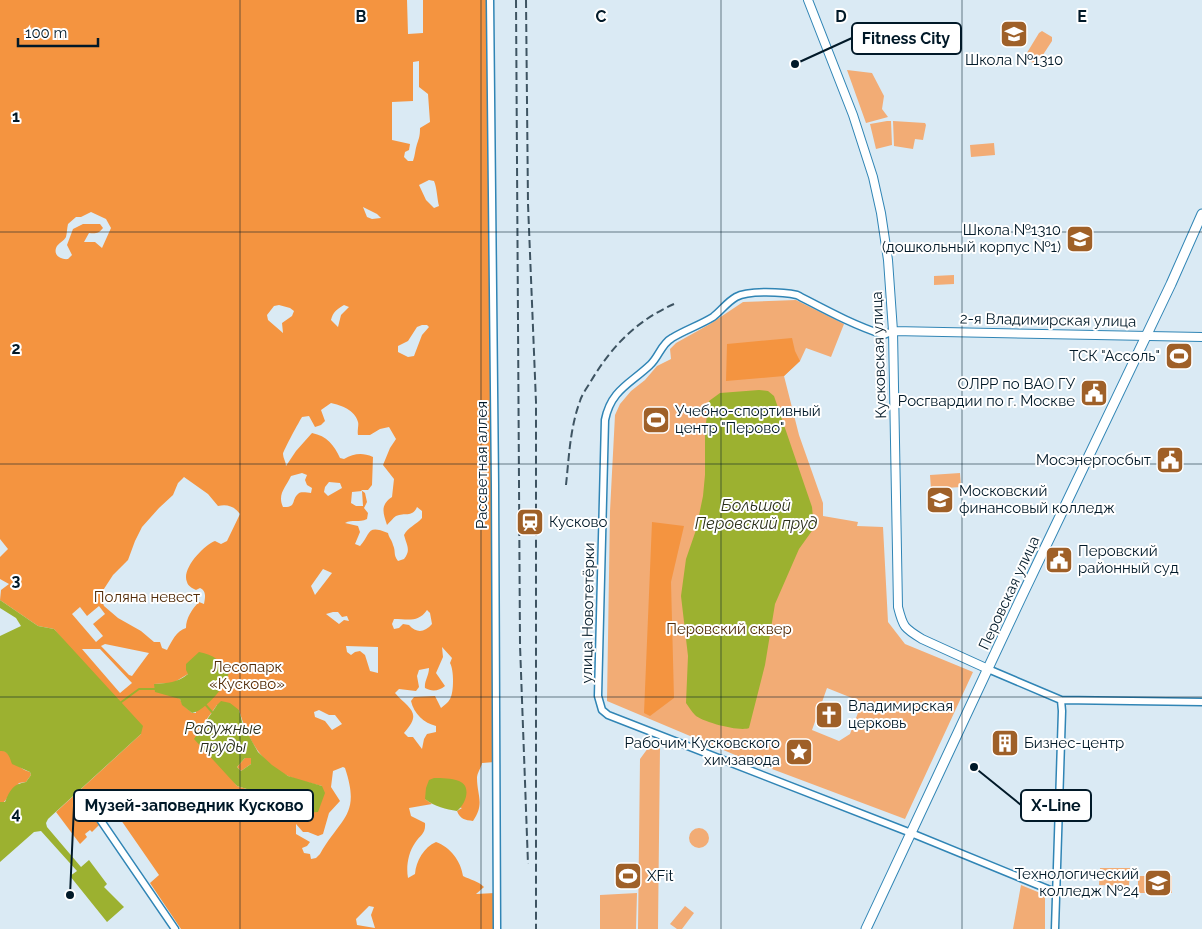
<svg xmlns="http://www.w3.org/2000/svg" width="1202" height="929" font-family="Raleway,sans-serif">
<rect width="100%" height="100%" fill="#daeaf4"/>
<path fill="#f2ac75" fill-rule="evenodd" d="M1042,31L1052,37V41L1037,64H1035L1025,59V56L1039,33Z
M847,70L872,73L884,96L882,109L888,117L866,123Z
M887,121H891L892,145L876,149L870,124Z
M893,121L925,123L926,125L923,140L915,139L913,149L894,146Z
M994,143L995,155L971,157L970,145Z
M954,275V284L934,285V276Z
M796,300L844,324L831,357L806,348L800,361L784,376L799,435L823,503V516L858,522L857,526L883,527L888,622L905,644L973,672L905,819L740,757L607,701L610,511L615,415L620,404L631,391L645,380L657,366L671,359L670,349L676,343L710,324L743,302ZM827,688L862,702L850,734L839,741L812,730Z
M960,473L961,487L931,489L930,475Z
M651,744L660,747L658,929H638L640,759Z
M689 838a10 10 0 1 1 20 0a10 10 0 1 1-20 0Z
M1100,868H1130L1129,886L1099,885Z
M1138,876H1172V893H1138Z
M1021,885L1045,895V929H1013Z
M637,893L636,929H600V895Z
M685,906L694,913L682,929H677L670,924Z"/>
<path fill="#f49440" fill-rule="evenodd" d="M0,0H407L408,34L423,33V0H486L493,452L495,762L482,763C481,768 477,773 477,778C477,795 485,804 473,821C465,820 460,819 457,811L462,808L425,799L432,804L409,808L411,816L425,823C426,834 420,835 415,843C408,853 406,867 408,878L415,874C416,861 424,847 436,842C450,847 461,861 463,876C471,880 478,881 484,887L476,894L495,893L496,929H181L150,883L159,875L114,810L92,832L90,830L85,834L87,837L80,844L56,812L141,734L54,629L38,626L0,600L1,590L9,584L0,579V557L8,549L0,539ZM419,61V87L428,94L430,122L420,128C420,136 419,138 417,144C415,150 415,156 413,161H408L404,157L405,152L409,150L410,144L392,140V102L413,101V62ZM429,180L434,181C437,188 437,198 439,206L434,208L426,200L419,185ZM363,207L377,214L381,218L372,219L367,217ZM91,212L106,219L111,228L102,248L95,242H84L89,233C96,234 99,233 103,228L100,224H83L73,229L67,245L72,255L68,259C61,260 52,255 57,246C60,242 64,241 66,237C67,233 67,228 68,224L76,217H81ZM279,305L290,308L294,311L292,316L282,323L283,333L268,320L267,315L274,306ZM344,305L349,307L341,315L338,327L331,320C333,312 337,309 344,305ZM422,325H427L429,327L422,335L414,356L408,357L398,352V346L408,341L417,327ZM331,403C341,405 355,410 358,422C359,425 357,431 358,435H370L380,429L389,427L396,439L390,448L383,465L394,479L392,497C380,505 383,513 387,525C390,522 393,518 396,516C405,512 412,518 417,507L422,511V518C416,525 408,527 404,535C407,546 411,550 404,559L398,561C393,555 396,551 393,545C392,540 389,538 388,533C366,524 371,534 360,546L355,544L360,532L358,526L345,523C352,519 359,523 367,519L368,513L364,508L367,502L365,493L361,490H368L372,485L373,457C361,452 354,454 344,459L340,458C334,445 327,436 312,433L296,451L286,466C286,462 283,458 283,454C283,451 300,420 302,417L309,416L315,427L321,425L325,421L321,410ZM302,473L307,475L305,480L307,485L312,488L311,493C307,493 301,491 298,494C291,500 297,508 283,507C277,494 286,487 291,476ZM184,477L208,494L218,506C227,504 234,506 240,514L227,541L221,544L215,541C204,545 181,569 187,582C188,586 192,588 196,590L200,588C207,591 205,598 204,604L199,602C192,609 186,618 186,628C176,631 172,641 167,650L162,648L160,642H154L141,631L118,618L104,606L100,595L113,575L128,560L135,541L142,527L159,508L173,495L178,483ZM329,482L340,483L342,488L328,496L324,492L325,487ZM362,491L363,506H356L351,503L352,492ZM323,569L332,573L315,595L311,586ZM99,606L105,614L93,624L103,636L96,642L72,614L80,607L87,616ZM427,610L430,613L432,624C425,632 417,634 409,625L403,624L399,628L394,629L392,624L394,619C408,619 418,623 427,610ZM333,612H338L342,617L347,616L349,621L344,620L339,624L326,614ZM105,644L149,653L132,676L129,675L101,646ZM346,646L378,647V673L370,671L365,655L360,651L355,652L351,655L347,652ZM442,647L452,658L450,663C454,670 454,692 450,699C448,703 444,705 441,708L435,696L414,697L411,701C414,714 424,723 436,726V732L427,734L424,739L422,749L413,737H408L404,733C423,712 409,709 395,693L399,689L416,691L419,687L417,676L419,670L429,668C429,676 424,681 425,688C432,692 439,691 445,686L436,673L443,657ZM82,649H100L132,683L120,693ZM188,674L196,713H192L183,705L180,699L154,684L173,683ZM217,705L239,710C247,737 261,764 288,776C299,781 311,783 322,786L265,798L250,790L237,786L196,734ZM319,710L329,715H335L342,724L332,730L325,721L315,717L314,712ZM343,767L345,768C361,816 341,817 320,854L316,858L311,859L310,854L304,853L302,848L307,846L310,842L296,834V824L303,832H308L318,836L323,834L329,813L340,801L331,787L333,771ZM369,906L374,907L371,915L375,928L357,925L356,919Z
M792,338L795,351L800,361L784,376L726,381L727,344Z
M652,522L684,526L671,582L674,698L650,716L644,713Z
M3,750C15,758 14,767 30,772L31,775L26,782L19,783L4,802H0V751Z
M245,758H251V764L241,771L237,767Z"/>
<path fill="#9cb130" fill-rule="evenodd" d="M759,390L768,391L774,396L812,507L814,528L799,549L775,604L765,665L749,728C740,732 702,722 695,715C692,712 689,707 686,703L688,656L681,596L686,559L696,530L703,496L705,475V430L709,401L720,393Z
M0,600L38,626L54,629L143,726L141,734L48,819L46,823L47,827L81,867L89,860L107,884L104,887L124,907L107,922L70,876L77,871L41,831L34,832L0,862V802H5C10,790 13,784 26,782L31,775L30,772L12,764C10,758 8,750 0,751V636L21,626L16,618L0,608Z
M199,652C214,655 220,660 229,672C228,675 227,680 225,683C220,692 202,712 192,713L182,705L180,699L155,692L154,684C168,683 177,683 188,674L186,670V664Z
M221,701L230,703L239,710L243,725L258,752L272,765L288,776L322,786L325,793L318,812L305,813L283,811L250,790L237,786L194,739L217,705ZM245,758H251V764L241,771L237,767Z
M434,778C442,778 451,778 459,781C472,786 466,804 457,811C446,809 435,807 425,799L426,788L429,780Z"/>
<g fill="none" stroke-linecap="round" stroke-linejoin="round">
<path stroke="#9cb130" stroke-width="2" d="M120,703L139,689H156
M204,703L212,712"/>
<g stroke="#3085b5" stroke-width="9">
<path id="minor" d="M490,0L495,485L497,929
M893,331L884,335C853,325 826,310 797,295C784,292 748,290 736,297C727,302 721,311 713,317C700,325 685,330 672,338C661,344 659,357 650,365C630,384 611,390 605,420L598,696L602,710L608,715L911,833L1055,892
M988,669L1061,700L1202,702
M97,815L175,929
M1055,929L1062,711L1061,700"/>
</g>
<g stroke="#3085b5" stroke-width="10">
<path id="tertiary" d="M808,0L853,115L873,177L881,213L888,260L893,331L898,607C903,627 904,628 922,639L988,669
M893,331L1202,337"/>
</g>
<g stroke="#3085b5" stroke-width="11">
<path id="secondary" d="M866,929L1020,600L1171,284L1202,214"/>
</g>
<use href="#minor" stroke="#fff" stroke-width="6"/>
<use href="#tertiary" stroke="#fff" stroke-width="8"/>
<use href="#secondary" stroke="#fff" stroke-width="9"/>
<path stroke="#3e5462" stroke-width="2" stroke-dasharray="8 4" stroke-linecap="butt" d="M516,0L520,645L528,864
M526,0L528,204L536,402V929
M566,485C569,457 570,428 580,401C582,394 587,388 591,381C612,346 636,321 674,304"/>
</g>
<path fill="none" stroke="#011928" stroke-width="1" stroke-opacity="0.55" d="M240,0V929M481,0V929M721,0V929M962,0V929M0,232H1202M0,464H1202M0,697H1202"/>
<defs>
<g id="school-square" transform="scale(1.4375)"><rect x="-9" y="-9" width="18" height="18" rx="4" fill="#9f6028" stroke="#fff"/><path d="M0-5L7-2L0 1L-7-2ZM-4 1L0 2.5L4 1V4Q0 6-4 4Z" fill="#fff"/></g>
<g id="stadium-square" transform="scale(1.4375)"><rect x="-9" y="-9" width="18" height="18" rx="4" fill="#9f6028" stroke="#fff"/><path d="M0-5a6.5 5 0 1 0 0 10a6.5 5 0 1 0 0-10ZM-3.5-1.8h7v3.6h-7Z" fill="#fff"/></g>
<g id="civic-square" transform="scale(1.4375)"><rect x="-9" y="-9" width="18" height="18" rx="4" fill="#9f6028" stroke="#fff"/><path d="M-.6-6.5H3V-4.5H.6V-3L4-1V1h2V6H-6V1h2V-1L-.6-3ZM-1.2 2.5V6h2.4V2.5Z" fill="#fff"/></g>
<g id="university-square" transform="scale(1.4375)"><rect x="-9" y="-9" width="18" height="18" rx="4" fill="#9f6028" stroke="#fff"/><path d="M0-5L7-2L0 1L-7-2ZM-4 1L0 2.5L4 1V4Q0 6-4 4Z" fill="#fff"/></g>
<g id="station-square" transform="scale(1.4375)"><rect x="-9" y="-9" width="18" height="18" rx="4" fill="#9f6028" stroke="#fff"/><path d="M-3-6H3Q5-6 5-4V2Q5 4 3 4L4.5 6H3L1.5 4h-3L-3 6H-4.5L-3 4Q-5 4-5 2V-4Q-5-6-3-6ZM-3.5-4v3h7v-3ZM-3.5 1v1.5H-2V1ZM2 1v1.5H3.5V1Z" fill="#fff"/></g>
<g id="church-square" transform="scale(1.4375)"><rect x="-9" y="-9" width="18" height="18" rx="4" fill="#9f6028" stroke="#fff"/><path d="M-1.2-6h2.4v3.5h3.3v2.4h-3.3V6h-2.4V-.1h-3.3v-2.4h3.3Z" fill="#fff"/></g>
<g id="building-square" transform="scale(1.4375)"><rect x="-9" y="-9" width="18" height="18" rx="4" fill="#9f6028" stroke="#fff"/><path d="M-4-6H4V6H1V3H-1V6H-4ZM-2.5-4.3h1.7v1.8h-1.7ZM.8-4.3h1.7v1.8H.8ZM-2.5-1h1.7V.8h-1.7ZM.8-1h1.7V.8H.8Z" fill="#fff"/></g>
<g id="sight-square" transform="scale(1.4375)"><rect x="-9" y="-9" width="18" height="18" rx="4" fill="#9f6028" stroke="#fff"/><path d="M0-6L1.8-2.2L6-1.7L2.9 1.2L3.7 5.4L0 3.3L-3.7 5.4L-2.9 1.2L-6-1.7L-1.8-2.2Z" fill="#fff"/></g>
</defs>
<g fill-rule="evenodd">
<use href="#school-square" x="1014" y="34"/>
<use href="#school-square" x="1080" y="239"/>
<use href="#stadium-square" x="1179" y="356"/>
<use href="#civic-square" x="1094" y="393"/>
<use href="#stadium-square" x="656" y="420"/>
<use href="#civic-square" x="1170" y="460"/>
<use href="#university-square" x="940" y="500"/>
<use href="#station-square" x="530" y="522"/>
<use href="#civic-square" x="1059" y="560"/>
<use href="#church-square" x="829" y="715"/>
<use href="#building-square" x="1005" y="743"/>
<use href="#sight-square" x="799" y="752"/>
<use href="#stadium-square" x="628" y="876"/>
<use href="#university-square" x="1158" y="883"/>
</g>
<g text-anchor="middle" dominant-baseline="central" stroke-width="4" stroke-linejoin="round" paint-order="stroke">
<g font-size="15" fill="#011928" stroke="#fff" text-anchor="start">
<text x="1014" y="60" text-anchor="middle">Школа №1310</text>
<text x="1061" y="230" text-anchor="end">Школа №1310<tspan x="1061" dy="17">(дошкольный корпус №1)</tspan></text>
<text x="1160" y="356" text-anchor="end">ТСК "Ассоль"</text>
<text x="1075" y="384" text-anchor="end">ОЛРР по ВАО ГУ<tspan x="1075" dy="17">Росгвардии по г. Москве</tspan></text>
<text x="675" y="411">Учебно-спортивный<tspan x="675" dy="17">центр "Перово"</tspan></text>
<text x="1151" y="460" text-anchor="end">Мосэнергосбыт</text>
<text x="959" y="491">Московский<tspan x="959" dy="17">финансовый колледж</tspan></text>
<text x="549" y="522">Кусково</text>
<text x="1078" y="551">Перовский<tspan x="1078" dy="17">районный суд</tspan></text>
<text x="848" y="706">Владимирская<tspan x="848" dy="17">церковь</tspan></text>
<text x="780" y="743" text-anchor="end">Рабочим Кусковского<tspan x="780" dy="17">химзавода</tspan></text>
<text x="1024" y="743">Бизнес-центр</text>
<text x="1139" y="874" text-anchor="end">Технологический<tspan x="1139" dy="17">колледж №24</tspan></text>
<text x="647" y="876">XFit</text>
</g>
<g font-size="15" fill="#011928" stroke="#fff">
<text transform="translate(1048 320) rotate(1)">2-я Владимирская улица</text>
<text transform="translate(879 355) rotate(-92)">Кусковская улица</text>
<text transform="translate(482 465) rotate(-90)">Рассветная аллея</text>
<text transform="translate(1009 593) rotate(-65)">Перовская улица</text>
<text transform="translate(588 613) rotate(-89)">улица Новотетёрки</text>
</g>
<g font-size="15" fill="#522c09" stroke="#fff">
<text x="147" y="597">Поляна невест</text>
<text x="729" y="629">Перовский сквер</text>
<text x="247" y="667">Лесопарк<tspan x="247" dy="17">«Кусково»</tspan></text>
</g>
<g font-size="16" font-style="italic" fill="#292e19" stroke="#fff">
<text x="756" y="505">Большой<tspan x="756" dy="18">Перовский пруд</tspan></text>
<text x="223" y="728">Радужные<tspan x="223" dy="18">пруды</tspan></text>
</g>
</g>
<g font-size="16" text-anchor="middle" font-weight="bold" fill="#011928" stroke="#fff" stroke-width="4" stroke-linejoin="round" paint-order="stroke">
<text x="361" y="22">B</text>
<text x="601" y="22">C</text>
<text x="841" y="22">D</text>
<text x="1082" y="22">E</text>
<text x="16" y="122">1</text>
<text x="16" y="354">2</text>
<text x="16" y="586">3</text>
<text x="16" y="819">4</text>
</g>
<path fill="none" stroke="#011928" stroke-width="2" d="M795 64L852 38M974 767L1021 805M70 895L74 806"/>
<g fill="#011928" stroke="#fff" stroke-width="2">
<circle cx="795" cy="64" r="5"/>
<circle cx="974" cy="767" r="5"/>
<circle cx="70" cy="895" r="5"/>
</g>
<g fill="#fff" stroke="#011928" stroke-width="2">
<rect x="852" y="23" width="109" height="31" rx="5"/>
<rect x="1021" y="790" width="70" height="31" rx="5"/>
<rect x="74" y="790" width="239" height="31" rx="5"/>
</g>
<g font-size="16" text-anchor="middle" font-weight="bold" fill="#011928">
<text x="906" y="44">Fitness City</text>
<text x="1056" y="811">X-Line</text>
<text x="194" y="811">Музей-заповедник Кусково</text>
</g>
<path d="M18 38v8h80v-8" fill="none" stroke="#011928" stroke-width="2.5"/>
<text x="25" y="38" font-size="15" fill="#011928" stroke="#ffffff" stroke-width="4" paint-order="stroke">100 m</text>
</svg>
